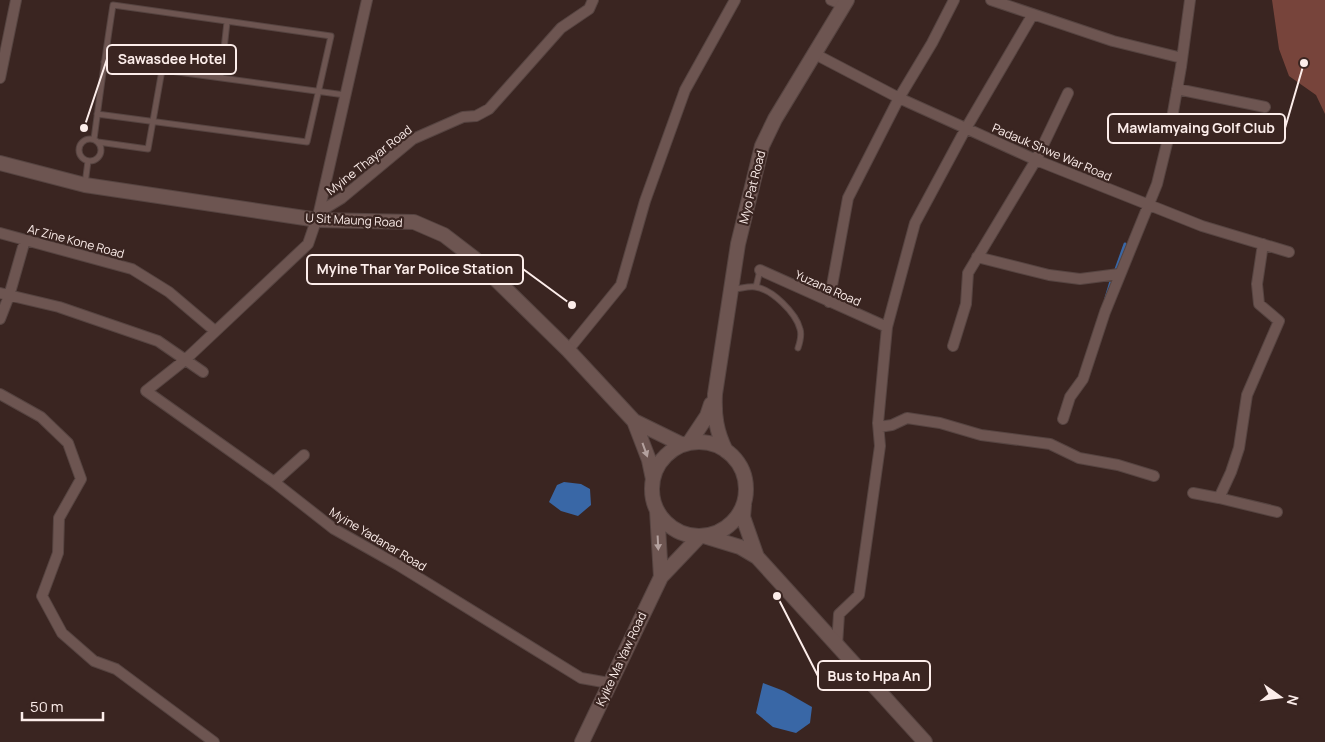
<svg xmlns="http://www.w3.org/2000/svg" width="1325" height="742" font-family="Manrope,sans-serif">
<rect width="100%" height="100%" fill="#3a2521"/>
<path fill="#77443b" d="M1272,0H1325V114L1316,95L1289,76L1279,49Z"/>
<path fill="#3967a6" d="M564,482L581,484L590,489L591,505L578,516L561,511L549,502L557,485Z
M763,683L784,691L812,707L810,723L796,733L773,727L756,713Z"/>
<g fill="none" stroke-linecap="round" stroke-linejoin="round">
<path stroke="#3967a6" stroke-width="3" d="M1115,272L1125,244
M1106,298L1112,278"/>
<g stroke="#564441" stroke-width="7">
<path id="lane" d="M104,62L345,95
M221,76L227,22
M79 150a11 11 0 1 1 22 0a11 11 0 1 1-22 0Z
M94,139C100,94 106,49 113,5L331,36L307,142L97,114
M98,142L148,149L162,70
M85,184L88,161
M756,287L760,270
M732,289C739,289 748,286 755,287C772,289 796,313 800,329C802,335 800,342 798,348"/>
</g>
<g stroke="#564441" stroke-width="12">
<path id="street" d="M367,0L319,212L308,244L185,360L146,391L274,482L334,529L398,565L581,678L609,683
M831,0L843,5
M991,0L1113,41L1182,58
M813,53L899,98L1036,160L1202,226L1289,252
M0,78L16,0
M1177,89L1265,107
M319,212L342,198L413,139L463,117L476,116L489,109L561,28L589,9L593,0
M0,233L132,269L169,292L215,331
M1263,244L1257,284L1259,304L1279,321L1247,395L1239,448L1231,472L1219,498L1277,512
M977,257L1049,275L1080,279L1119,274
M760,270L887,327
M0,293L59,307L158,341L203,372
M829,302L848,198L899,98L932,43L954,0
M0,319L9,296L25,240
M953,346L966,304L968,273L1036,160L1068,93
M568,350L621,285L645,201L685,90L735,0
M0,394L41,417L68,443L81,479L59,518L58,553L42,596L62,633L94,661L116,669L214,742
M1063,419L1070,397L1083,379L1105,312L1157,184L1169,135L1181,67L1190,0
M879,427L892,425L907,418L940,423L981,435L1050,444L1079,458L1118,465L1154,476
M274,482L304,455
M1193,493L1219,498
M837,645L839,614L859,595L880,446L878,423L887,327L915,223L965,130L1033,14"/>
</g>
<g stroke="#564441" stroke-width="16">
<path id="secondary" d="M0,163L85,185L318,220L414,222L444,235L474,258L568,350L634,421L683,445
M634,421L649,460L653,479
M652 489a47 47 0 1 1 94 0a47 47 0 1 1-94 0Z
M689,443L707,416L711,404
M726,451C716,431 714,415 715,394L738,244L762,146L775,119L847,0
M744,505L743,517L757,557
M657,510L661,577
M704,536L740,547L757,557L925,742
M582,742L661,577L700,536"/>
</g>
<use href="#lane" stroke="#6d5551" stroke-width="5"/>
<use href="#street" stroke="#6d5551" stroke-width="10"/>
<use href="#secondary" stroke="#6d5551" stroke-width="14"/>
</g>
<defs><path id="oneway-solid" d="M-6-.8H1V-3.2L6.5 0L1 3.2V.8H-6Z" transform="scale(1.25)"/></defs>
<g fill="#b4a19e">
<use href="#oneway-solid" transform="translate(645 450) rotate(70)"/>
<use href="#oneway-solid" transform="translate(658 543) rotate(87)"/>
</g>
<g text-anchor="middle" dominant-baseline="central" stroke-width="4.5" stroke-linejoin="round" paint-order="stroke">
<g font-size="12" fill="#fcedea" stroke="#3a2521">
<text transform="translate(1052 152) rotate(23)">Padauk Shwe War Road</text>
<text transform="translate(369 160) rotate(-38)">Myine Thayar Road</text>
<text transform="translate(752 187) rotate(-76)">Myo Pat Road</text>
<text transform="translate(354 220) rotate(3)">U Sit Maung Road</text>
<text transform="translate(76 241) rotate(15)">Ar Zine Kone Road</text>
<text transform="translate(828 288) rotate(24)">Yuzana Road</text>
<text transform="translate(378 539) rotate(31)">Myine Yadanar Road</text>
<text transform="translate(621 659) rotate(-65)">Kyike Ma Yaw Road</text>
</g>
</g>
<path fill="none" stroke="#fcedea" stroke-width="2" d="M84 128L107 59M1304 63L1285 128M572 305L523 269M777 596L818 676"/>
<g fill="#fcedea" stroke="#3a2521" stroke-width="2">
<circle cx="84" cy="128" r="5"/>
<circle cx="1304" cy="63" r="5"/>
<circle cx="572" cy="305" r="5"/>
<circle cx="777" cy="596" r="5"/>
</g>
<g fill="#3a2521" stroke="#fcedea" stroke-width="2">
<rect x="107" y="45" width="129" height="29" rx="5"/>
<rect x="1108" y="114" width="177" height="29" rx="5"/>
<rect x="307" y="255" width="216" height="29" rx="5"/>
<rect x="818" y="661" width="112" height="29" rx="5"/>
</g>
<g font-size="14" text-anchor="middle" font-weight="bold" fill="#fcedea">
<text x="172" y="64">Sawasdee Hotel</text>
<text x="1196" y="133">Mawlamyaing Golf Club</text>
<text x="415" y="274">Myine Thar Yar Police Station</text>
<text x="874" y="681">Bus to Hpa An</text>
</g>
<g transform="translate(1280 697) rotate(104)" stroke="#3a2521" stroke-width="4" paint-order="stroke">
<path d="M0-4L9 19L0 12L-9 19Z" fill="#fcedea"/>
<text y="-8" font-size="14" font-weight="bold" text-anchor="middle" fill="#fcedea">N</text>
</g>
<path d="M22 712v8h81v-8" fill="none" stroke="#fcedea" stroke-width="2.5"/>
<text x="30" y="712" font-size="15" fill="#fcedea" stroke="#3a2521" stroke-width="4" paint-order="stroke">50 m</text>
</svg>
